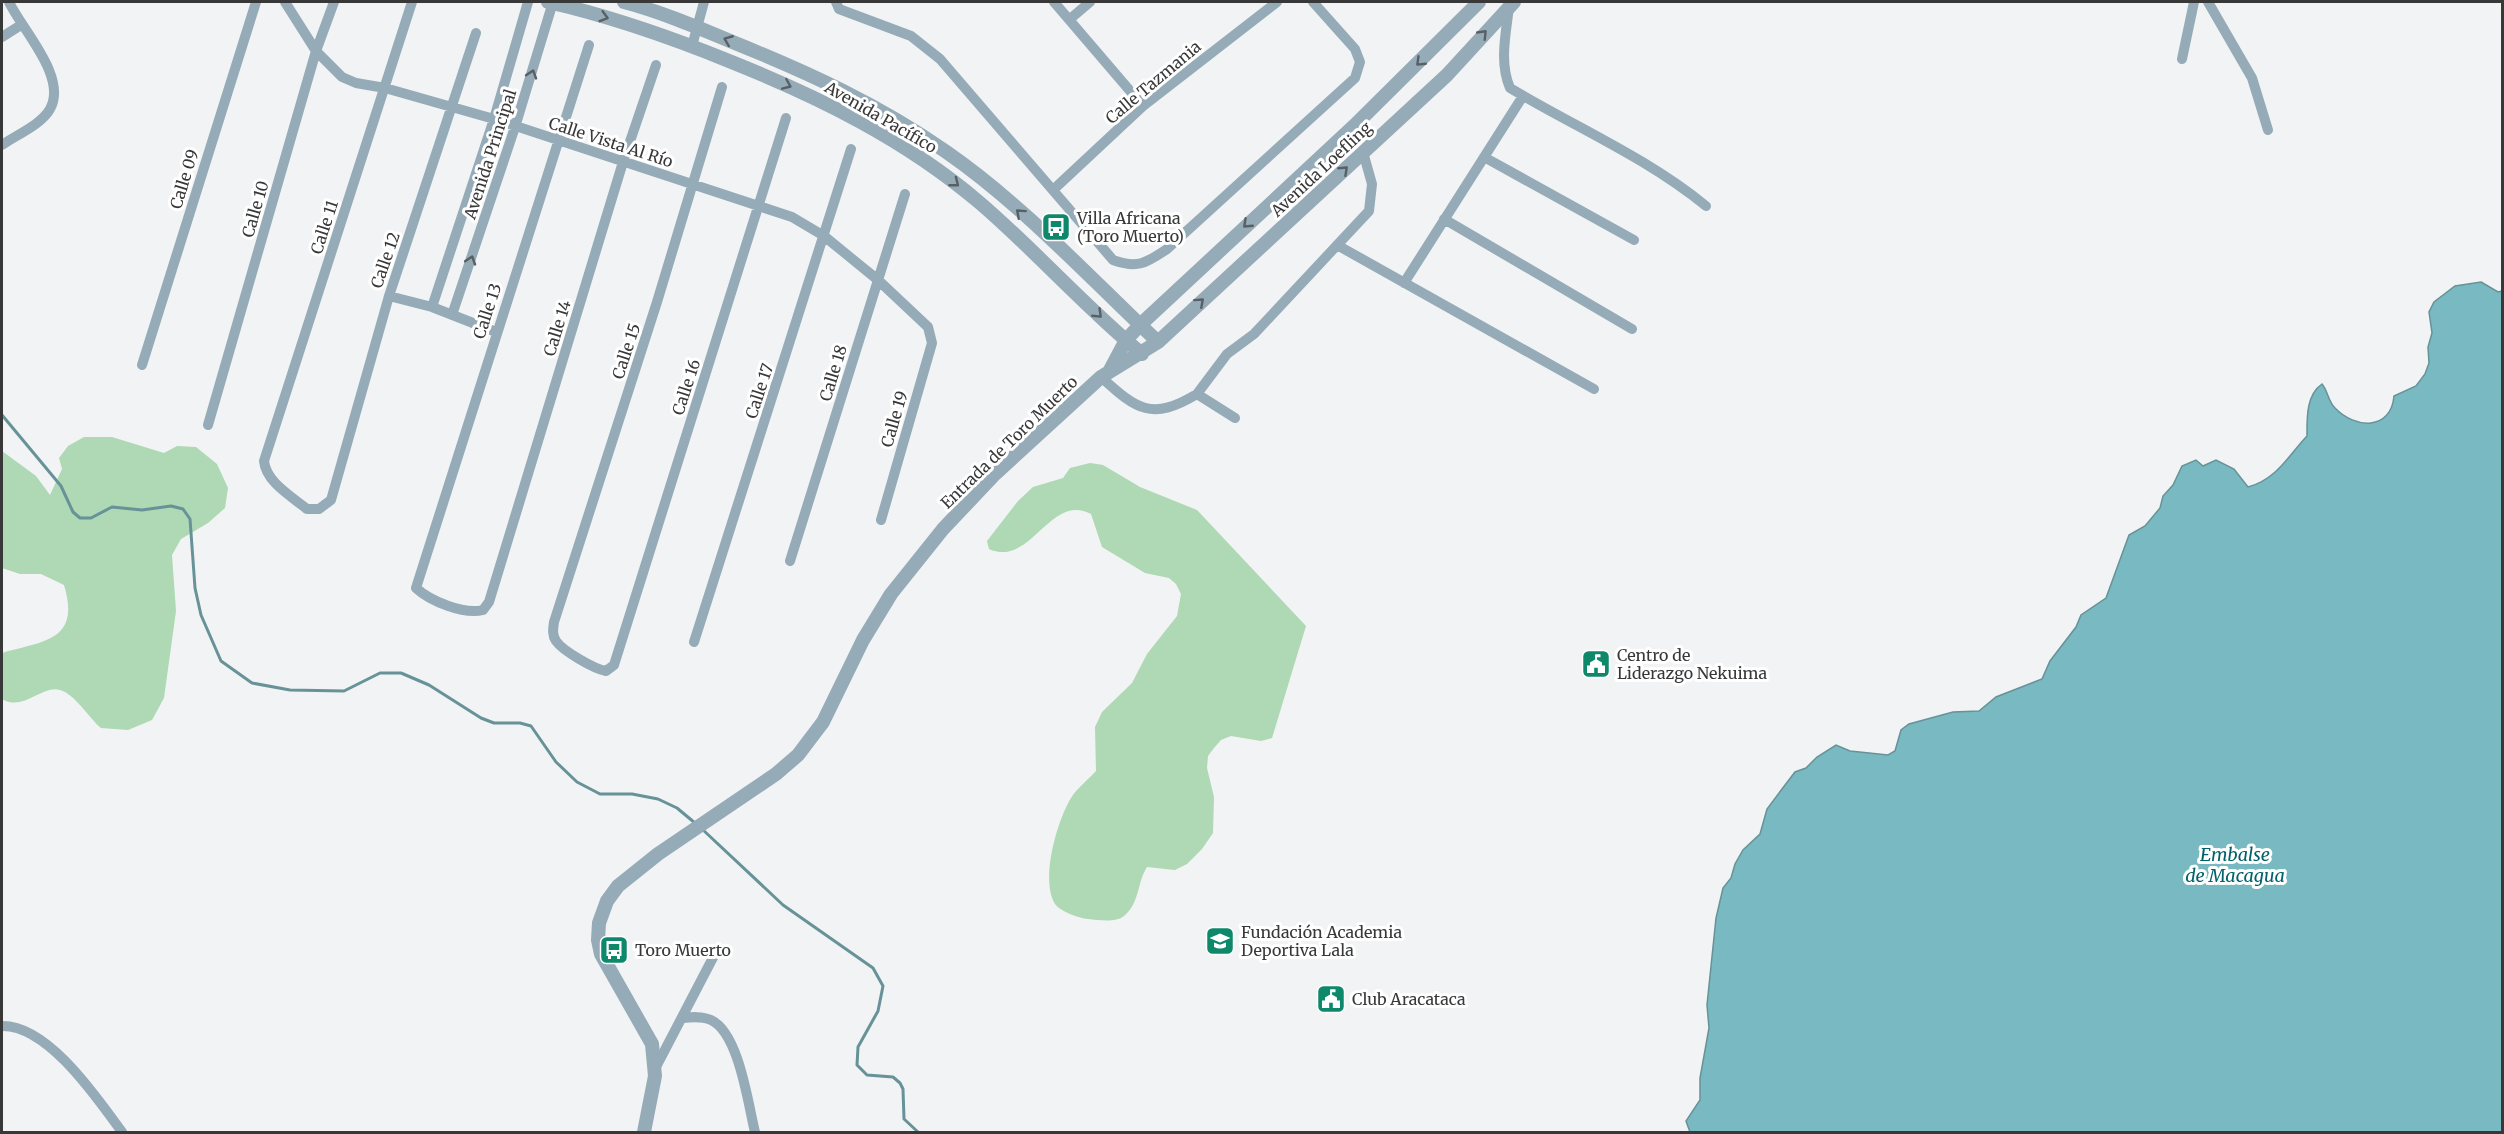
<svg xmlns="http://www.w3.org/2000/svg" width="2504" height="1134" font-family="Merriweather,serif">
<rect width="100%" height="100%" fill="#f1f3f4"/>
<path fill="#afd8b4" d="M84,437H112L164,453L177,446L196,447L217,464L228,488L225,508L208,523L181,539L172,555L176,611L164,698L152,720L128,730L101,728C89,718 75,694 60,690C42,685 23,712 2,699V653C44,641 81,641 64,585L41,574H20L2,568V451L36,476L50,495L62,469L59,458L68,446Z
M1090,463L1103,465L1140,487L1197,510L1306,626L1272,738L1261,741L1231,736L1221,740L1214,748L1208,756L1207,768L1214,797L1213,833L1202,849L1187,864L1175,870L1147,867C1137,882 1140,903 1124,916C1115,923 1099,920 1088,919C1079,918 1061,912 1055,904C1040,880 1057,821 1071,798C1077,788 1088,780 1096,771L1095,727L1102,712L1132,683L1147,654L1177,616L1181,594L1176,584L1169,578L1145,573L1102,547L1091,514C1050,492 1031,568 989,549L987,541L1018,501L1033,487L1063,478L1070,468Z"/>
<path fill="#79b9c1" stroke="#669298" stroke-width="1.5" d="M2481,282L2498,292L2502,291V1132H1690L1686,1121L1700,1100V1078L1709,1028L1707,1005L1716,918L1723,888L1731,878L1735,864L1743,850L1760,834L1767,809L1782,789L1795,772L1806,768L1817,757L1836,745L1850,751L1888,755L1895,751L1901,730L1909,724L1953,712L1979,711L1996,697L2042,679L2050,661L2076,627L2081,615L2106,598L2129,535L2145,526L2160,508L2163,496L2173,485L2182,466L2196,460L2203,466L2216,460L2234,469L2248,487C2276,480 2289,455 2307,436C2307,418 2306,395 2322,384C2328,391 2328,401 2335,408C2355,429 2391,431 2394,396L2416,386L2425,374L2429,363L2428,347L2432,333L2429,312L2434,302L2455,286Z"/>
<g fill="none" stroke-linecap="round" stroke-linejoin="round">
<path stroke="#669298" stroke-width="3" d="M2,415L61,486L73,512L80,518H91L112,507L142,510L171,506L183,509L190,519L195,588L201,615L221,661L252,683L290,690L344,691L380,673H401L429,685L481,718L494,723H520L531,726L556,762L577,782L600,794H632L658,799L677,808L695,823
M702,829L783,905L873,968L883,986L878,1011L858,1047L857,1065L867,1075L893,1077L900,1083L903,1089L904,1119L918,1132"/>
<path stroke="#95abb7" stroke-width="10" d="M285,2L316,51L342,77L356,83L385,88L494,119L792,217L824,236L878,280L928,327L932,343L881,520
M412,2L264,461C266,482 291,496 307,509H319L331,500L389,296L476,33
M836,2L839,9L911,36L940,59L1113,260C1138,269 1146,263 1167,249L1355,78L1360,62L1355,49L1313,2
M1054,2L1143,106
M2208,2L2252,78L2268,130
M1509,7C1506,33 1499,63 1510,88C1575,127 1646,157 1706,206
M1070,19L1090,2
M2,37L21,25
M589,45L416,588C430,601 464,615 483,610L489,602L623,162L656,65
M692,46L704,2
M2182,59L2194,2
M722,87L657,302L554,622C553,629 552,635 556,641C563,651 594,669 606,671L614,665L786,118
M2,145C16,135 41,125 50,109C68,77 22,30 9,2
M1484,157L1634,240
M1053,190L1143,106L1277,2
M1444,219L1632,329
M1337,245L1594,389
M1404,283L1523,96
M389,296L432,307L496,332
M432,307L494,119L528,2
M452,315L515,127L553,2
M142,365L256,2
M1101,377C1137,410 1152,421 1197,394L1235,418
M1197,394L1227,354L1254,334L1369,211L1372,184L1363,152
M208,425L316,51L334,2
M790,561L905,194
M694,642L851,149
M683,1018C692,1017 702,1016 711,1020C739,1033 748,1104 755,1132
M2,1026C48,1025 97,1098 122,1132
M656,1067L718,948"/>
<path stroke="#95abb7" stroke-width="14" d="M548,2C610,16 670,37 729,61C819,97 905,139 980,203C1036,251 1085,307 1142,354
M624,2C662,12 699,28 735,43C809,73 879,105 945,151C1022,204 1090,278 1158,342
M1109,372L1126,340L1140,325L1354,126L1479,2
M644,1132L655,1076L652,1044L601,954L598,940L599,923L607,901L618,886L658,854L776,774L798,755L823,722L863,640L891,594L943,529L995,474L1101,377L1158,342L1447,75L1514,2"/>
</g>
<defs><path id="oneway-chevron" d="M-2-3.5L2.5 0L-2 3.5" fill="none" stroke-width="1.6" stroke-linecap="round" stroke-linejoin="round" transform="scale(1.5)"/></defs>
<g stroke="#596065">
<use href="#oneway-chevron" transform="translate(604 17) rotate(16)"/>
<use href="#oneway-chevron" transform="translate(1483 34) rotate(-46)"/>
<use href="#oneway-chevron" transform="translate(728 40) rotate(-158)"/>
<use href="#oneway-chevron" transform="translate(1420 62) rotate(136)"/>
<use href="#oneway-chevron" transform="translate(532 74) rotate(-72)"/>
<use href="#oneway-chevron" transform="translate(787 85) rotate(23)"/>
<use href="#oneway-chevron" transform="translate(1344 170) rotate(-43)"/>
<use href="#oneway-chevron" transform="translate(955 183) rotate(38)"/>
<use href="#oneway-chevron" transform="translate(1020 213) rotate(-138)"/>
<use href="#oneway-chevron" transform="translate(1247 224) rotate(137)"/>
<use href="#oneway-chevron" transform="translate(471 260) rotate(-72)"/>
<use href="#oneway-chevron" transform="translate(1200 302) rotate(-42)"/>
<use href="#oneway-chevron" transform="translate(1098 314) rotate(44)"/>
</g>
<defs>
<g id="bus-square" transform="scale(1.5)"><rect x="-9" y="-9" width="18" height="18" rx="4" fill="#0e886a" stroke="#fff"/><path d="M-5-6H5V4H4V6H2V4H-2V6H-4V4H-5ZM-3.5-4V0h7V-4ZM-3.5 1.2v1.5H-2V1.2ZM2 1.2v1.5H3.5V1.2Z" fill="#fff"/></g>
<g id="civic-square" transform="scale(1.5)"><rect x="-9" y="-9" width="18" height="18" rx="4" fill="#0e886a" stroke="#fff"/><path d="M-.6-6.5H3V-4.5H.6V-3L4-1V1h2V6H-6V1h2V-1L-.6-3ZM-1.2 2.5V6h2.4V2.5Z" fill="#fff"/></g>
<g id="university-square" transform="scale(1.5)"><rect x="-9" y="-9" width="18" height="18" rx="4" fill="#0e886a" stroke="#fff"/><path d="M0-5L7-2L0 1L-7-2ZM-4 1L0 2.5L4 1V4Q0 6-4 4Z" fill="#fff"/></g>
</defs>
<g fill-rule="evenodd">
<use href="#bus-square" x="1056" y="227"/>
<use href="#civic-square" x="1596" y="664"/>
<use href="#university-square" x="1220" y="941"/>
<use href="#bus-square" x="614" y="950"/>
<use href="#civic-square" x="1331" y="999"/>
</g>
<g text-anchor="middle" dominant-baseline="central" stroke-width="6" stroke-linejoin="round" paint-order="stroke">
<g font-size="16" fill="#383839" stroke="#fff">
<text transform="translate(1153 82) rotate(-40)">Calle Tazmania</text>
<text transform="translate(881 117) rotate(30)">Avenida Pacífico</text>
<text transform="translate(611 142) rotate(18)">Calle Vista Al Río</text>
<text transform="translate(490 154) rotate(-72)">Avenida Principal</text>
<text transform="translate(1321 169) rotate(-43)">Avenida Loefling</text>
<text transform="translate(184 179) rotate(-73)">Calle 09</text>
<text transform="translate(255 209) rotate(-74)">Calle 10</text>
<text transform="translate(324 227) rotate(-72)">Calle 11</text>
<text transform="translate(385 260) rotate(-71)">Calle 12</text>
<text transform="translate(487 311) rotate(-72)">Calle 13</text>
<text transform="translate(557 328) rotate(-73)">Calle 14</text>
<text transform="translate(626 351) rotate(-72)">Calle 15</text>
<text transform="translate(833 373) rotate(-73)">Calle 18</text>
<text transform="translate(686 387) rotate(-72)">Calle 16</text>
<text transform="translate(759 391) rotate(-72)">Calle 17</text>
<text transform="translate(894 419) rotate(-74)">Calle 19</text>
<text transform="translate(1009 442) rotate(-44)">Entrada de Toro Muerto</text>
</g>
<g font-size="16" fill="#383839" stroke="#fff" text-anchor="start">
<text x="1077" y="218">Villa Africana<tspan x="1077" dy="18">(Toro Muerto)</tspan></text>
<text x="1617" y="655">Centro de<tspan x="1617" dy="18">Liderazgo Nekuima</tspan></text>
<text x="1241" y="932">Fundación Academia<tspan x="1241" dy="18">Deportiva Lala</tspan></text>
<text x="635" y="950">Toro Muerto</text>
<text x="1352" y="999">Club Aracataca</text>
</g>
<g font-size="18" font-style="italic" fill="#00616a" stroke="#fff">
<text x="2235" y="854">Embalse<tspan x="2235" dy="21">de Macagua</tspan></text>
</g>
</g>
<rect width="2504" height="1134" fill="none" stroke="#383839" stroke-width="6"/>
</svg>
